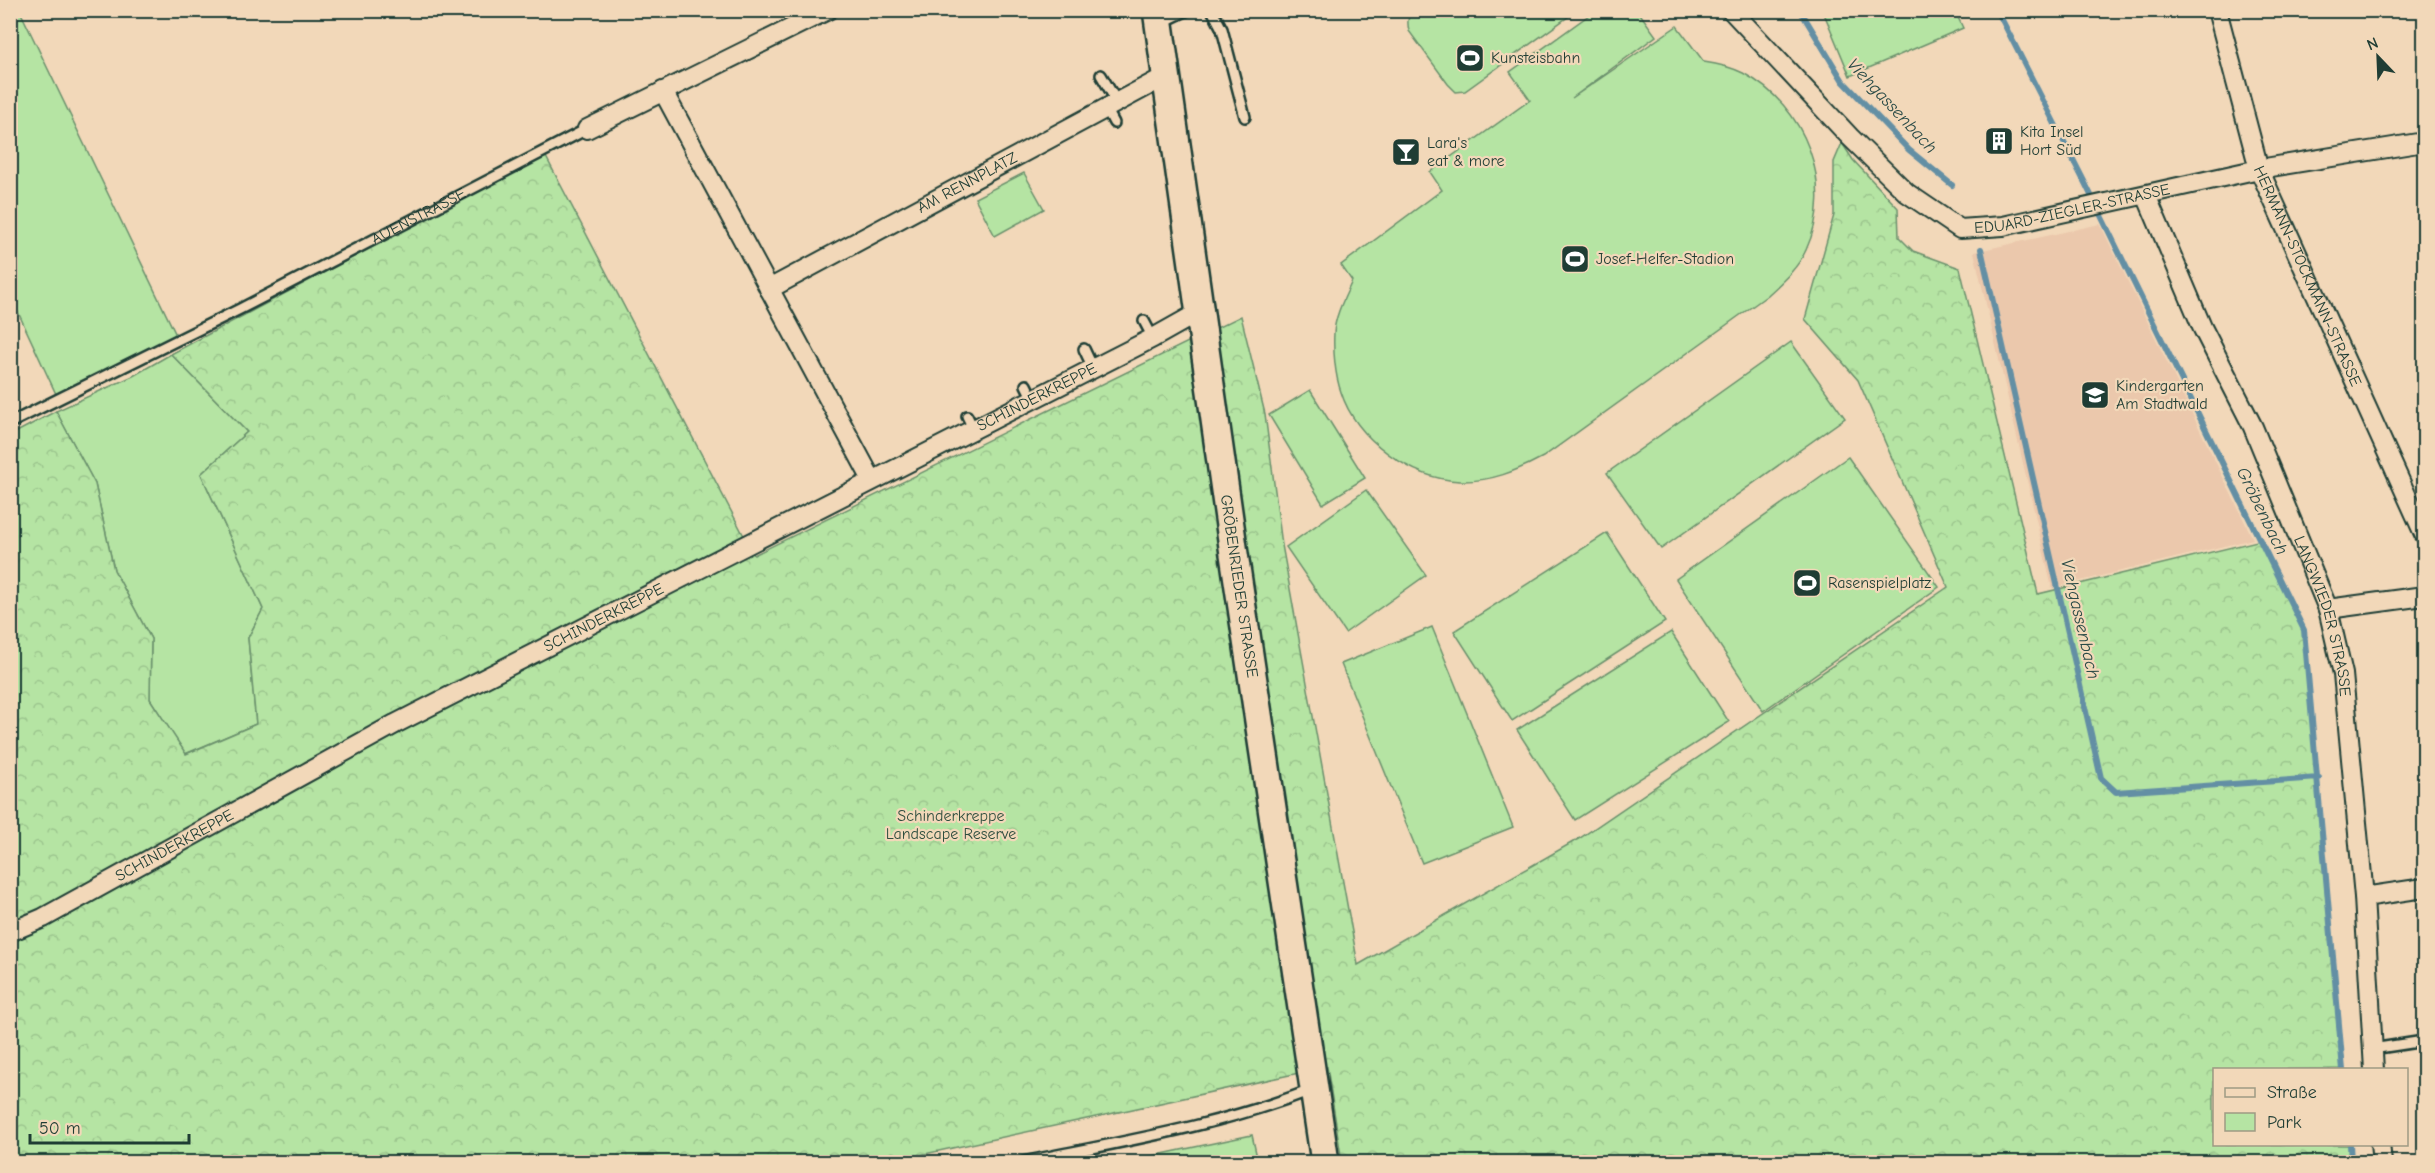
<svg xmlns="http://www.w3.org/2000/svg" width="2435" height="1173" font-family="'Comic Neue',sans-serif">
<defs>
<pattern id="forest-crowns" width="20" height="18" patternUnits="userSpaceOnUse" patternTransform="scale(1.5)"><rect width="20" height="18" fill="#b5e4a3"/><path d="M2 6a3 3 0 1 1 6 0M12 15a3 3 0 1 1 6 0" fill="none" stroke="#9bc48d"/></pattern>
</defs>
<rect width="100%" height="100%" fill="#f2d8b9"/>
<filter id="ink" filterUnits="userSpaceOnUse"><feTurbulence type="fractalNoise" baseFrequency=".0167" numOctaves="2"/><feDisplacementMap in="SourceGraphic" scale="12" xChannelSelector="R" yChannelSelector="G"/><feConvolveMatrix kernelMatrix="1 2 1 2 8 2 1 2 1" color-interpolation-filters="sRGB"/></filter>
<g filter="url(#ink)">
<path fill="#ebc8ac" d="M2100,224L2253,539L2052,588L1974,252Z"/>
<path fill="#b5e4a3" stroke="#6a906c" stroke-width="1.5" d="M1415,10H1576V11L1465,91L1456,92L1448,84L1409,31C1407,22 1407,16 1415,10Z
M1596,10L1638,11L1656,36L1572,98L1677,26L1704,62C1718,64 1731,67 1743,73C1806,106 1836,185 1806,250C1798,268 1782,282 1768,295L1543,457C1517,471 1490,482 1460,481C1411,479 1356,439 1341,392C1335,375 1333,351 1334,333C1335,315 1345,297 1352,281L1341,265L1442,190L1430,172L1530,100L1510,72Z
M10,11H20L176,335L56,394L11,297Z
M1823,11H1955L1963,28L1850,76Z
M1024,173L1044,209L995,236L975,198Z
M1791,342L1845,418L1661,549L1607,473Z
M171,354L247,432L201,474L263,609L248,638L256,724L185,754L150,699L151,639L114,570L95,484L56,411L133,376Z
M1310,390L1365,478L1323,504L1269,415Z
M1848,457L1939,587L1763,711L1676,579Z
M1366,490L1426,575L1345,633L1286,547Z
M1607,533L1665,622L1512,721L1454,631Z
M1432,627L1513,827L1422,863L1341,664Z
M1671,632L1729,722L1575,820L1517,730Z
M1252,1135L1258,1162H1124Z"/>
<path fill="url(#forest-crowns)" stroke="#6a906c" stroke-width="1.5" d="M1842,143L1853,160L1898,208L1899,237L1913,251L1960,268L2038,594L2261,540L2304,630L2343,1069L2214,1070V1144L2350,1145L2351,1162H1342L1327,1067L888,1162H11L10,711L14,708L11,699V435L56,411L95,484L114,570L151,639L150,699L186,754L256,724L248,638L263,609L201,474L247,432L171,354L545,155L754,555L1241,316L1265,414L1282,545L1358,965L1580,838L1948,587L1858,380L1805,319L1834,215V162Z"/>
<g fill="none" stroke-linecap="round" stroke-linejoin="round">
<path stroke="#638fa4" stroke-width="6" d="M1800,10L1843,81L1909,150L1952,185
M1997,10L2085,183L2304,630L2343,1070
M1981,249L2101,778L2116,792L2319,778
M2350,1144L2351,1162"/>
<g stroke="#1f3d34" stroke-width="14">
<g id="lane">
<path d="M1212,10L1222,29L1245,117"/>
<path d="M1161,23L1188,10"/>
<path d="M1101,75L1117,102"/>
<path d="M1106,108L1114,123"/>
<path d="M1144,321L1153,338"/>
<path d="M1084,349L1093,368"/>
<path d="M1026,385L1033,399"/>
<path d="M967,416L973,428"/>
<path id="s1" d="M10,423L240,309L587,129"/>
<path d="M2372,1049L2424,1041"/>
<path d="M1023,1162C1120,1142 1219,1126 1311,1090"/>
</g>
</g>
<g stroke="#1f3d34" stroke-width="22">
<g id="street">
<path id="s2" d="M1731,10L1850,137L1907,193L1960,229L2003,226L2259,169L2424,142"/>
<path id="s3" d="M2217,10L2259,169L2424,534"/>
<path d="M663,91L872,480"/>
<path d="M587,129L828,10"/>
<path id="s4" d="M2146,195L2202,327L2253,427L2328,609L2343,674L2364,897L2374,1070"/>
<path id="s5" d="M769,289L1166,76"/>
<path d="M2328,609L2424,596"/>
<path d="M2364,897L2424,888"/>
<path id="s6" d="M10,932L43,918L395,724L1153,338L1201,311"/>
<path d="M2380,1144L2382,1162"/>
</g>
</g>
<g stroke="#1f3d34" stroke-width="32">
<g id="secondary">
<path id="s7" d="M1157,10L1234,554L1325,1162"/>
</g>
</g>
<use href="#lane" stroke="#f2d8b9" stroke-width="9"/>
<use href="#street" stroke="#f2d8b9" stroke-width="18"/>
<use href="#secondary" stroke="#f2d8b9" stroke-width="27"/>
</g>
</g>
<defs>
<g id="stadium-square" transform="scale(1.5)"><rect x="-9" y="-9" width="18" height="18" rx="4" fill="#1f3d34" stroke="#f2d8b9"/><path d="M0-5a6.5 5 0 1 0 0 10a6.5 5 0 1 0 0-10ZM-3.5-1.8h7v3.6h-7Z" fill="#fff"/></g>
<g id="building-square" transform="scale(1.5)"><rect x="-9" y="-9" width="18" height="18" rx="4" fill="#1f3d34" stroke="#f2d8b9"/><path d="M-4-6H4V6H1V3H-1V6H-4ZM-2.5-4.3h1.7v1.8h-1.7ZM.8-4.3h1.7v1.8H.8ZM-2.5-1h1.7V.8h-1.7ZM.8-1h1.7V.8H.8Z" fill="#fff"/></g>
<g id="bar-square" transform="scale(1.5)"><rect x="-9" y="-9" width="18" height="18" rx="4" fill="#1f3d34" stroke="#f2d8b9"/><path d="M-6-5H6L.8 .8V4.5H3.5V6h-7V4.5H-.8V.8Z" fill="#fff"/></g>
<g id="school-square" transform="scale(1.5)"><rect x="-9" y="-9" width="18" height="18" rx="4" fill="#1f3d34" stroke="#f2d8b9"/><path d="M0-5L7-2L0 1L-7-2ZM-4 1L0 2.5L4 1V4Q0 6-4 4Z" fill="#fff"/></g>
</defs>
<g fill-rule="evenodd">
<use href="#stadium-square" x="1470" y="58"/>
<use href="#building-square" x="1999" y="141"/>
<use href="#bar-square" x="1406" y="152"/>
<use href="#stadium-square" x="1575" y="259"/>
<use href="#school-square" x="2095" y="395"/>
<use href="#stadium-square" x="1807" y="583"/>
</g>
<g text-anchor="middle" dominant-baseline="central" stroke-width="4.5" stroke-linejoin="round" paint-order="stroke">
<g font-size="16" fill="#1f3d34" stroke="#f2d8b9" text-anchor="start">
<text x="1491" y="58">Kunsteisbahn</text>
<text x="2020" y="132">Kita Insel<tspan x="2020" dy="18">Hort Süd</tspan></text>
<text x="1427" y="143">Lara's<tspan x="1427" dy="18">eat &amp; more</tspan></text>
<text x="1596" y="259">Josef-Helfer-Stadion</text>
<text x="2116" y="386">Kindergarten<tspan x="2116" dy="18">Am Stadtwald</tspan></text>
<text x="1828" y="583">Rasenspielplatz</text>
</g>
<g font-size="16" fill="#1f3d34" stroke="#f2d8b9">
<text stroke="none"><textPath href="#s5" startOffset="225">AM RENNPLATZ</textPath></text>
<text stroke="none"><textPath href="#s2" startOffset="432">EDUARD-ZIEGLER-STRASSE</textPath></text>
<text stroke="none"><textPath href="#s1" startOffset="458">AUENSTRASSE</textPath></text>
<text stroke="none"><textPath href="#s3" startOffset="282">HERMANN-STOCKMANN-STRASSE</textPath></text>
<text stroke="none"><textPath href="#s6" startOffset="1158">SCHINDERKREPPE</textPath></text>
<text stroke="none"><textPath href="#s7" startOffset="582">GRÖBENRIEDER STRASSE</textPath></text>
<text stroke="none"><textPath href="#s4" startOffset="458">LANGWIEDER STRASSE</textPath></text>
<text stroke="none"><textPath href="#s6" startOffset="672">SCHINDERKREPPE</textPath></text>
<text stroke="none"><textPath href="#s6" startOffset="186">SCHINDERKREPPE</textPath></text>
</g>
<g font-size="16" fill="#2e4e3f" stroke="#f2d8b9">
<text x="951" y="816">Schinderkreppe<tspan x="951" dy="18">Landscape Reserve</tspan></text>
</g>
<g font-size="18" font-style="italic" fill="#2a4b47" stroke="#f2d8b9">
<text transform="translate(1892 106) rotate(47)">Viehgassenbach</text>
<text transform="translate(2262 511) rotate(64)">Gröbenbach</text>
<text transform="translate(2080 619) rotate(77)">Viehgassenbach</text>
</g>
</g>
<rect width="2435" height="1173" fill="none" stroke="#f2d8b9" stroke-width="36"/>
<rect x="18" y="18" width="2399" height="1137" fill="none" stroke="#1f3d34" stroke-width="2" filter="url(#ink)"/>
<rect x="2213" y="1068" width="195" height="78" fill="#f2d8b9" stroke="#9e9a84" stroke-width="1.5"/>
<rect x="2225" y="1088" width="30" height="9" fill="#f2d8b9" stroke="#9e9a84" stroke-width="1.5"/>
<text x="2267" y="1098" font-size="18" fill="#1f3d34">Straße</text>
<rect x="2225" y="1113" width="30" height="18" fill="#b5e4a3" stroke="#9e9a84" stroke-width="1.5"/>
<text x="2267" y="1128" font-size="18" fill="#1f3d34">Park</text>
<g transform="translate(2378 57) rotate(337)" stroke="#f2d8b9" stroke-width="4.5" paint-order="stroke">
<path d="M0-4.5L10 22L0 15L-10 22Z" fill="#1f3d34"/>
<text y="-9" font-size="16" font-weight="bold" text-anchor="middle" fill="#1f3d34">N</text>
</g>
<path d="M30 1134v9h159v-9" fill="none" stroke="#1f3d34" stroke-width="3"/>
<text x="39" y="1134" font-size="18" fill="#1f3d34" stroke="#f2d8b9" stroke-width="4.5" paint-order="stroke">50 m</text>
</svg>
